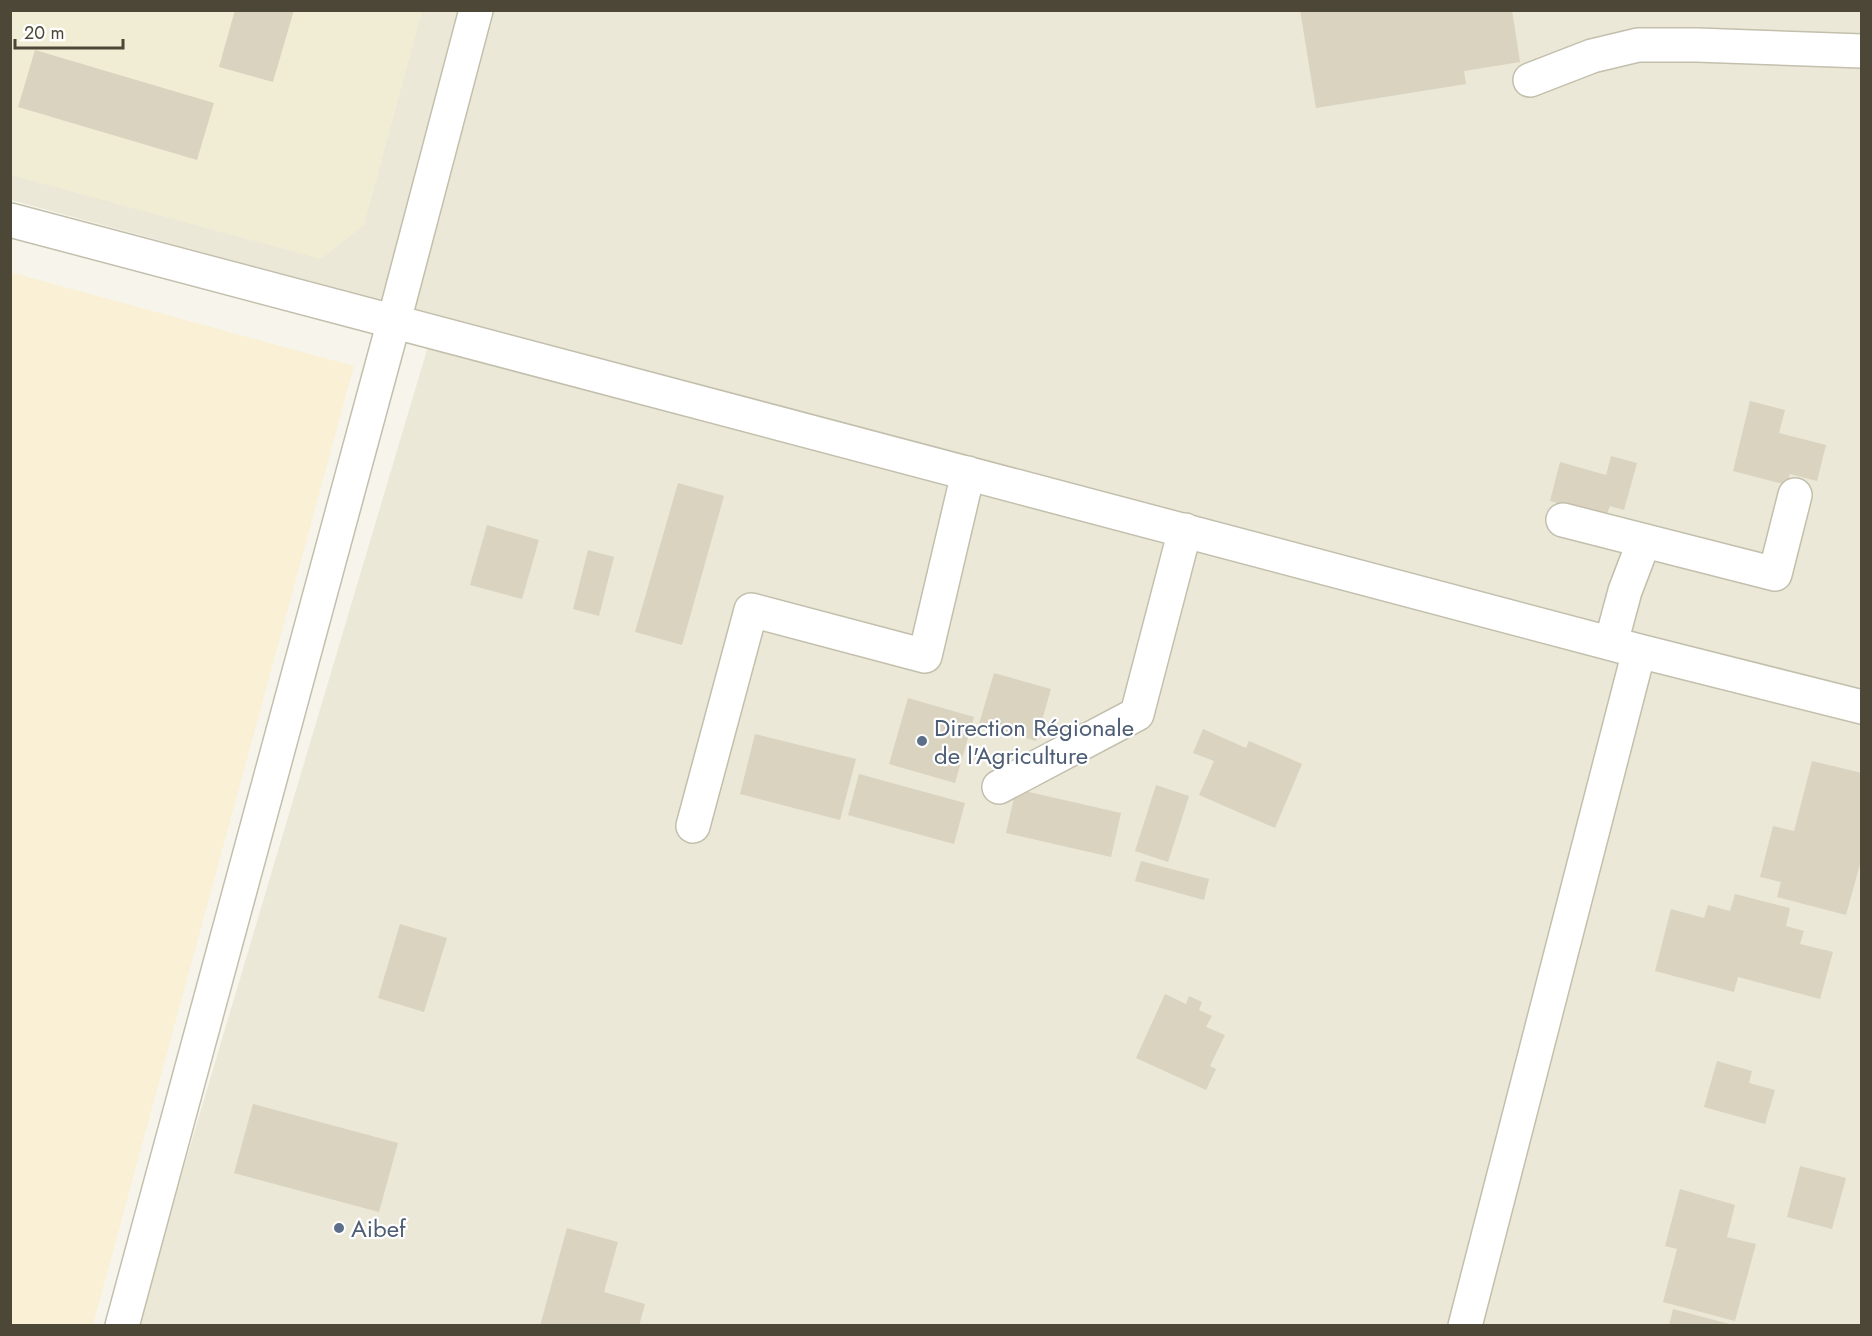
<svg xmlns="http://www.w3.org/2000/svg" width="1872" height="1336" font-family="Jost,sans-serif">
<rect width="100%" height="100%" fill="#f7f5eb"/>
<path fill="#ebe8d8" d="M10,11H1861V1325H137L437,316L11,200Z"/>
<path fill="#f9f0d5" d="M10,272L354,366L93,1325H11Z"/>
<path fill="#f1edd4" d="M10,11H422L364,225L321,259L11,175Z"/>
<path fill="#d9d3bf" d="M235,10H294L273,82L219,67Z
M1300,10H1431V12L1512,10L1520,62L1464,71L1466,84L1316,108Z
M35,50L214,103L197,160L18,107Z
M1750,401L1785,410L1779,433L1826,445L1817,481L1790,474L1787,485L1733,471Z
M1611,456L1637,463L1624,510L1610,506L1606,516L1550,501L1560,462L1606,475Z
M678,483L724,496L682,645L635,632Z
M487,525L539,540L522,599L470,585Z
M588,550L614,557L599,616L573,609Z
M994,673L1051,689L1036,741L979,724Z
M908,698L974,717L955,783L889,764Z
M1203,729L1246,748L1249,741L1302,764L1275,828L1199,795L1214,761L1193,753Z
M755,734L856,759L840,820L740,794Z
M1812,761L1862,773V857L1846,915L1777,897L1781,882L1760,877L1773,826L1794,831Z
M859,774L965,803L954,844L848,815Z
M1156,785L1189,796L1168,862L1135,851Z
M1016,789L1121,813L1111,857L1006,833Z
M1141,861L1209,879L1204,900L1135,881Z
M1735,894L1790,908L1786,926L1804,931L1800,944L1833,952L1820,999L1738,977L1734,992L1655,971L1671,909L1704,918L1708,905L1730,911Z
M400,924L447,938L424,1012L378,998Z
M1165,994L1186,1004L1189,996L1202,1002L1199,1010L1212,1016L1206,1027L1225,1035L1210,1066L1216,1069L1206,1090L1136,1058Z
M1717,1061L1752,1071L1749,1083L1775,1090L1765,1124L1704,1107Z
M253,1104L398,1143L379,1212L234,1173Z
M1800,1166L1846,1178L1832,1229L1787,1217Z
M1680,1189L1735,1205L1727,1237L1756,1244L1735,1321L1663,1302L1677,1249L1665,1246Z
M567,1228L618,1242L604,1292L645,1304L639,1326H540Z
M1673,1309L1733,1325V1326H1669Z"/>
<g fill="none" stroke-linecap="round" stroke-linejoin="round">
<g stroke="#c3bfac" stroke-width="36">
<path id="minor" d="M1530,80L1592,56L1638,45H1697L1862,51
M10,220L1639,651L1862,707
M1563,520L1775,574L1795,495
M1611,643L1625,591L1644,541
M999,787L1137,714L1185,530
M693,826L751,610L925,656L968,473
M122,1326L394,321L476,10
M1465,1326L1639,651"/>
</g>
<use href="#minor" stroke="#fff" stroke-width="33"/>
</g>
<g fill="#5c6f8a" stroke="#fff" stroke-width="2">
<circle cx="922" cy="741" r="6"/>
<circle cx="339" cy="1228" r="6"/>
</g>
<g text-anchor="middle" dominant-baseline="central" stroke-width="4.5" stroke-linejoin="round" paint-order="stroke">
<g font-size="24" fill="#4e5e75" stroke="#fff" text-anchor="start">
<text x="934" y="727">Direction Régionale<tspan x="934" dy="28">de l'Agriculture</tspan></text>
<text x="351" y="1228">Aibef</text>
</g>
</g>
<rect width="1872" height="1336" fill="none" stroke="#4c4737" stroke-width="24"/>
<path d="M15 39v9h108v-9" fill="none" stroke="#4c4737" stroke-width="3"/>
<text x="24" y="39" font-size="18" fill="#4c4737" stroke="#ffffff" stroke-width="4.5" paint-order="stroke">20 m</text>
</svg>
